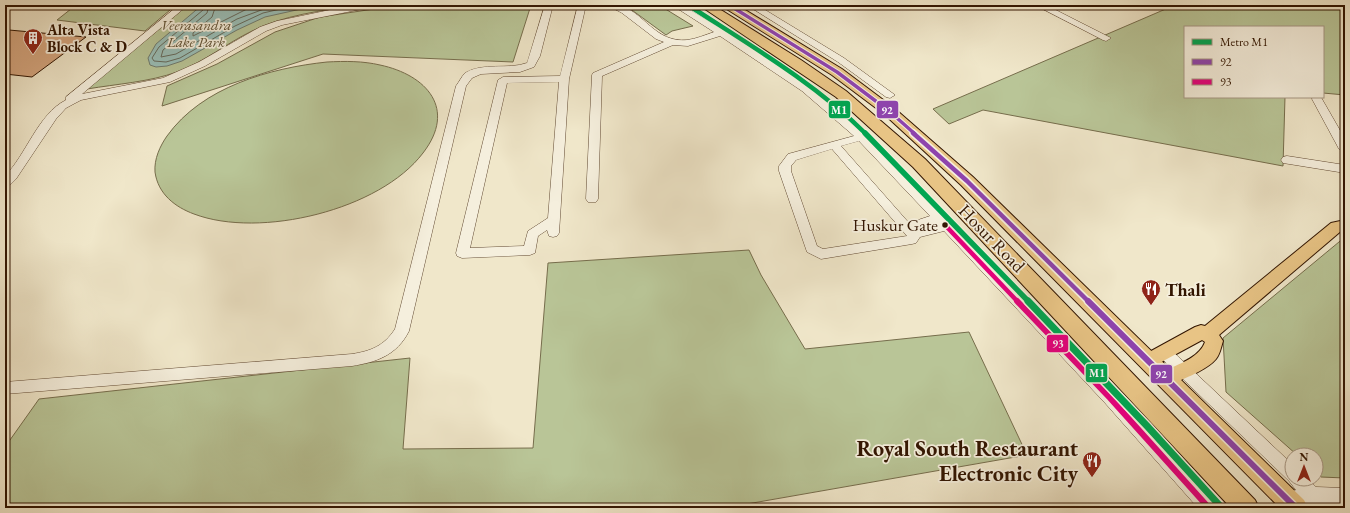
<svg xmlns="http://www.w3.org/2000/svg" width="1350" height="513" font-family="'EB Garamond',serif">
<rect width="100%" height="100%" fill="#f0e7ca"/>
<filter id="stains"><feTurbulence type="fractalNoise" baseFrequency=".005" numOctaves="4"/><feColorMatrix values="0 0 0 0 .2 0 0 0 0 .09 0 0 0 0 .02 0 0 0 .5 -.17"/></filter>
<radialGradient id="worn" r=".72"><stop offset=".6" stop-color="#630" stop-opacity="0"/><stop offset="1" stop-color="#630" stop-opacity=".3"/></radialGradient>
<path fill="#b9c597" stroke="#766d4c" d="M76,5H176L145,31L57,20Z
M188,5H356C321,11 284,15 252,31C227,43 204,62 177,72C149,82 117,84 87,89Z
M401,5H531L513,62L323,54L162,106L167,86L217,64L275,32L320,17Z
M625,5H659L693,26L672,31L666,35Z
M1175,5H1345V95L1323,93V27H1185V97H1285L1283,166L983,110L949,124L933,109Z
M327,62C345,61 363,61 380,65C427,75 457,109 423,153C380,210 260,239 194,214C175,207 158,194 155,172C154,159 160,146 167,136C202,87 270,68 327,62Z
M1345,237V478L1321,477L1316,472V455H1297L1226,392L1223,338Z
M749,250L761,275L805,349L969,332L1027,455L724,508H5V447L39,399L410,358L403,449L533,448L548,263Z"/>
<path fill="#9abfb8" stroke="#707b6f" d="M202,5H319L265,17L237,30L182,61L167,66L156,67L150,65L148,58L156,44Z"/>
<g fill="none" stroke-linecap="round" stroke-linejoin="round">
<path stroke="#666a5c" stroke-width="1" d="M204,5L203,10L159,47L152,58L154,61L166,62L180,58L235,26L263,13L298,5
M209,5L207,13L163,50L161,57L176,54L237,19L275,5
M216,5L212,17L193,33V36L255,5"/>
</g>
<path fill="#d4a57e" stroke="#321501" d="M9,30L86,37L32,77L5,74V33Z"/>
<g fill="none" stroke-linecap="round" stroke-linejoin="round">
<g stroke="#624a33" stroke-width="1">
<path id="minor" d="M179,5H188L82,94L163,78L199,62L260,27L277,21L354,5H371L367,8L282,25L266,31L205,66L170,82L81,100L66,108L56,119L16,179L9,186L5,187V176C26,155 38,114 66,100V97Z
M545,5H553L540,56L534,67L520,72L481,74L472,78L466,86L409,331C397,355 377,362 352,366L5,394V382L352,354C371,351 384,346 395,329L456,86C459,82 462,76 465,73C483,62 508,70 527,63Z
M578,5H586L569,79L559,233L557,236L553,237L549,236L547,230L538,236L535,253L530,255L462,258L457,256L456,253L498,80L503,77L560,76ZM559,82L548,218L528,231L524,246L470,248L507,83Z
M607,5C611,5 615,4 619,5C644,12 655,43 687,40C696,39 705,35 714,32L672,5H682L744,43L810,87L857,126L1115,393L1215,502L1218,508H1198L1105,403L944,231L920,237L916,243L912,244L821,259L807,252L779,171V166L788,154L854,136L802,91L720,36L688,46L673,45L602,76L598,199L596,202H588L586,199L592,75L593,73L664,42L656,39L622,13ZM859,141L930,216L909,223L841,146ZM832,149L907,236L823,249L817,246L791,171V166L796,160ZM936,223L937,224L916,230Z
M747,5H757L844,58L895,95L890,98L886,97L838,62Z
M1035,5H1046L1111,38L1106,41L1103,40Z
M1313,97H1321L1322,99L1345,139V152L1341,151L1339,149L1312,99Z
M1287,156L1345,165V173L1283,163L1281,160L1283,157Z
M1164,346L1169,348L1292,464V479H1308L1316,487L1345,488V504H1333L1335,508H1314L1309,504L1288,508L1282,506L1279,500L1282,494L1296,490L1289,481L1159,356L1157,352L1159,348Z"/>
</g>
<g stroke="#321501" stroke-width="2">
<path id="major" d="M1345,220V230L1341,231L1219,335L1223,341C1221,347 1220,354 1216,359C1206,371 1179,381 1165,386L1158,383L1156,378L1158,373C1174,366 1199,359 1205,342L1202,340L1154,366L1148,368L1142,366L1139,361L1142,356L1195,327L1201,325L1205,326L1331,223Z"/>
</g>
<g stroke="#321501" stroke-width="2">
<path id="highway" d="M699,5H713L801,60L846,91L925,159L1255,500L1259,508H1231L913,167L836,97Z
M723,5H737L842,69L894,108L973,177L1304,500L1308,508H1280L961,185L884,114L832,75L725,8Z"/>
</g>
<use href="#minor" fill="#f5efdd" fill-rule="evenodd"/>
<use href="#major" fill="#e8c485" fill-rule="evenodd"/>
<use href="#highway" fill="#e8c485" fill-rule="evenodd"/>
<g stroke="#f5efdd" stroke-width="5.5">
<path id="bus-1-far2" d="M729,5L837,72L889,111L915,134"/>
</g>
<g stroke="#f5efdd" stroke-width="8">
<path id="bus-1-far1" d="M913,133L967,181L1089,302"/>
</g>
<g stroke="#f5efdd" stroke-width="9">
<path id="bus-1" d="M1088,301L1296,508"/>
</g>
<g stroke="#f5efdd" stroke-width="8">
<path id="bus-2-far1" d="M945,225L1018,302"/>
</g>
<g stroke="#f5efdd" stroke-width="9">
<path id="bus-2" d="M1017,301L1110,398L1209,508"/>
</g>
<use href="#bus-1-far2" stroke="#8e44ad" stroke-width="3.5"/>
<use href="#bus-1-far1" stroke="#8e44ad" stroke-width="4.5"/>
<use href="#bus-1" stroke="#8e44ad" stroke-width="6"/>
<use href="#bus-2-far1" stroke="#e5007d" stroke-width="4.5"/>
<use href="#bus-2" stroke="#e5007d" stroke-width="6"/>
<g stroke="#f5efdd" stroke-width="6">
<path id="metro-1-far2" d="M688,5C748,44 815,83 866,134"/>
</g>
<g stroke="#f5efdd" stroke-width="8">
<path id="metro-1-far1" d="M865,133L1029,302"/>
</g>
<g stroke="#f5efdd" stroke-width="10">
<path id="metro-1" d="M1028,301L1148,427L1222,508"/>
</g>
<use href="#metro-1-far2" stroke="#00a651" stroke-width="4.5"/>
<use href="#metro-1-far1" stroke="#00a651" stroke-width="5.5"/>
<use href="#metro-1" stroke="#00a651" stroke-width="7"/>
</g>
<defs>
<g id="building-pin" transform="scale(1)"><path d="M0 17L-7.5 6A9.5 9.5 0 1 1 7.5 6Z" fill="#8f2418" stroke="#f5efdd"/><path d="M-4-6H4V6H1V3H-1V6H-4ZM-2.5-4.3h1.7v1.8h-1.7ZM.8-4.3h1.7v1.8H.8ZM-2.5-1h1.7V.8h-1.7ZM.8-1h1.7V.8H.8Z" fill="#fff"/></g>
<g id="restaurant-pin" transform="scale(1)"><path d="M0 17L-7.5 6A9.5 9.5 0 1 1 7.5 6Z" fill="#8f2418" stroke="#f5efdd"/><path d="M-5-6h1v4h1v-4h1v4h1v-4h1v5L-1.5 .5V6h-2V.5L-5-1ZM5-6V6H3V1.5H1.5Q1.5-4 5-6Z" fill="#fff"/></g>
</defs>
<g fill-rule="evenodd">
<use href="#building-pin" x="33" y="38"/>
<use href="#restaurant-pin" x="1151" y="289"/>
<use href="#restaurant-pin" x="1092" y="461"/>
</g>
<circle fill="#321501" stroke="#f5efdd" stroke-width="1.5" cx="945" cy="225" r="3.5"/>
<g text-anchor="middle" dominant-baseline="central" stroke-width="3.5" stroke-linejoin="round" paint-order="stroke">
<g font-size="15" font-style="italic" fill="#615336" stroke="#f5efdd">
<text x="196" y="24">Veerasandra<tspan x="196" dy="17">Lake Park</tspan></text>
</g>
<g font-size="15" font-weight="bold" fill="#321501" stroke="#f5efdd" text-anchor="start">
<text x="47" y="29">Alta Vista<tspan x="47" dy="17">Block C &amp; D</tspan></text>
</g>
<g font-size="17" fill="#321501" stroke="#f5efdd" text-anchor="end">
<text x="938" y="225">Huskur Gate</text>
</g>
<g font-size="18" fill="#321501" stroke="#f5efdd">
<text transform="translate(992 238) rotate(46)">Hosur Road</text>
</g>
<g font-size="18" font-weight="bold" fill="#321501" stroke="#f5efdd" text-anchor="start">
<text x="1165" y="289">Thali</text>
</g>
<g font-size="22" font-weight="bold" fill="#321501" stroke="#f5efdd" text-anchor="end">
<text x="1078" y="448">Royal South Restaurant<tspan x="1078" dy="25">Electronic City</tspan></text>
</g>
</g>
<g stroke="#f5efdd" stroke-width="1.5">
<rect x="828" y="100" width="23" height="19" rx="4" fill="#00a651"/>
<rect x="876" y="100" width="23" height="19" rx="4" fill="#8e44ad"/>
<rect x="1046" y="334" width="23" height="19" rx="4" fill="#e5007d"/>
<rect x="1085" y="363" width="23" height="20" rx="4" fill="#00a651"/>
<rect x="1150" y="364" width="23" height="20" rx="4" fill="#8e44ad"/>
</g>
<g font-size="11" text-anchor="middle" font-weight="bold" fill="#fff">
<text x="839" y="114">M1</text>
<text x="887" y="114">92</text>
<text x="1058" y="347">93</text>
<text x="1097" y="377">M1</text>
<text x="1161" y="378">92</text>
</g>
<rect width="1350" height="513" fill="none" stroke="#f0e7ca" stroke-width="20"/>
<rect x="6" y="6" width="1338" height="501" fill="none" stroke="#321501" stroke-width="2"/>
<rect x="10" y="10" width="1330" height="493" fill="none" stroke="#321501"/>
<rect x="1184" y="26" width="140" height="72" fill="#f5efdd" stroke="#a79885"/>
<rect x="1192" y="39" width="20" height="6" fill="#00a651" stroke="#a79885"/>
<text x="1220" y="46" font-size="12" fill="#321501">Metro M1</text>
<rect x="1192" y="59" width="20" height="6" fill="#8e44ad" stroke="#a79885"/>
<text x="1220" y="66" font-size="12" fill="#321501">92</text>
<rect x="1192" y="79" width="20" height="6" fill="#e5007d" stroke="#a79885"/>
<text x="1220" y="86" font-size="12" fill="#321501">93</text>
<g transform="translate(1304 467)"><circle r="19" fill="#f5efdd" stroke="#a79885"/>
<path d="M0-3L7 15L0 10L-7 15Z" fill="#8f2418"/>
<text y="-6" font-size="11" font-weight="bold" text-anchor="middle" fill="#321501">N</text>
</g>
<rect width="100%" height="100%" filter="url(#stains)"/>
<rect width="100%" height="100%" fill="url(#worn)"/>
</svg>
